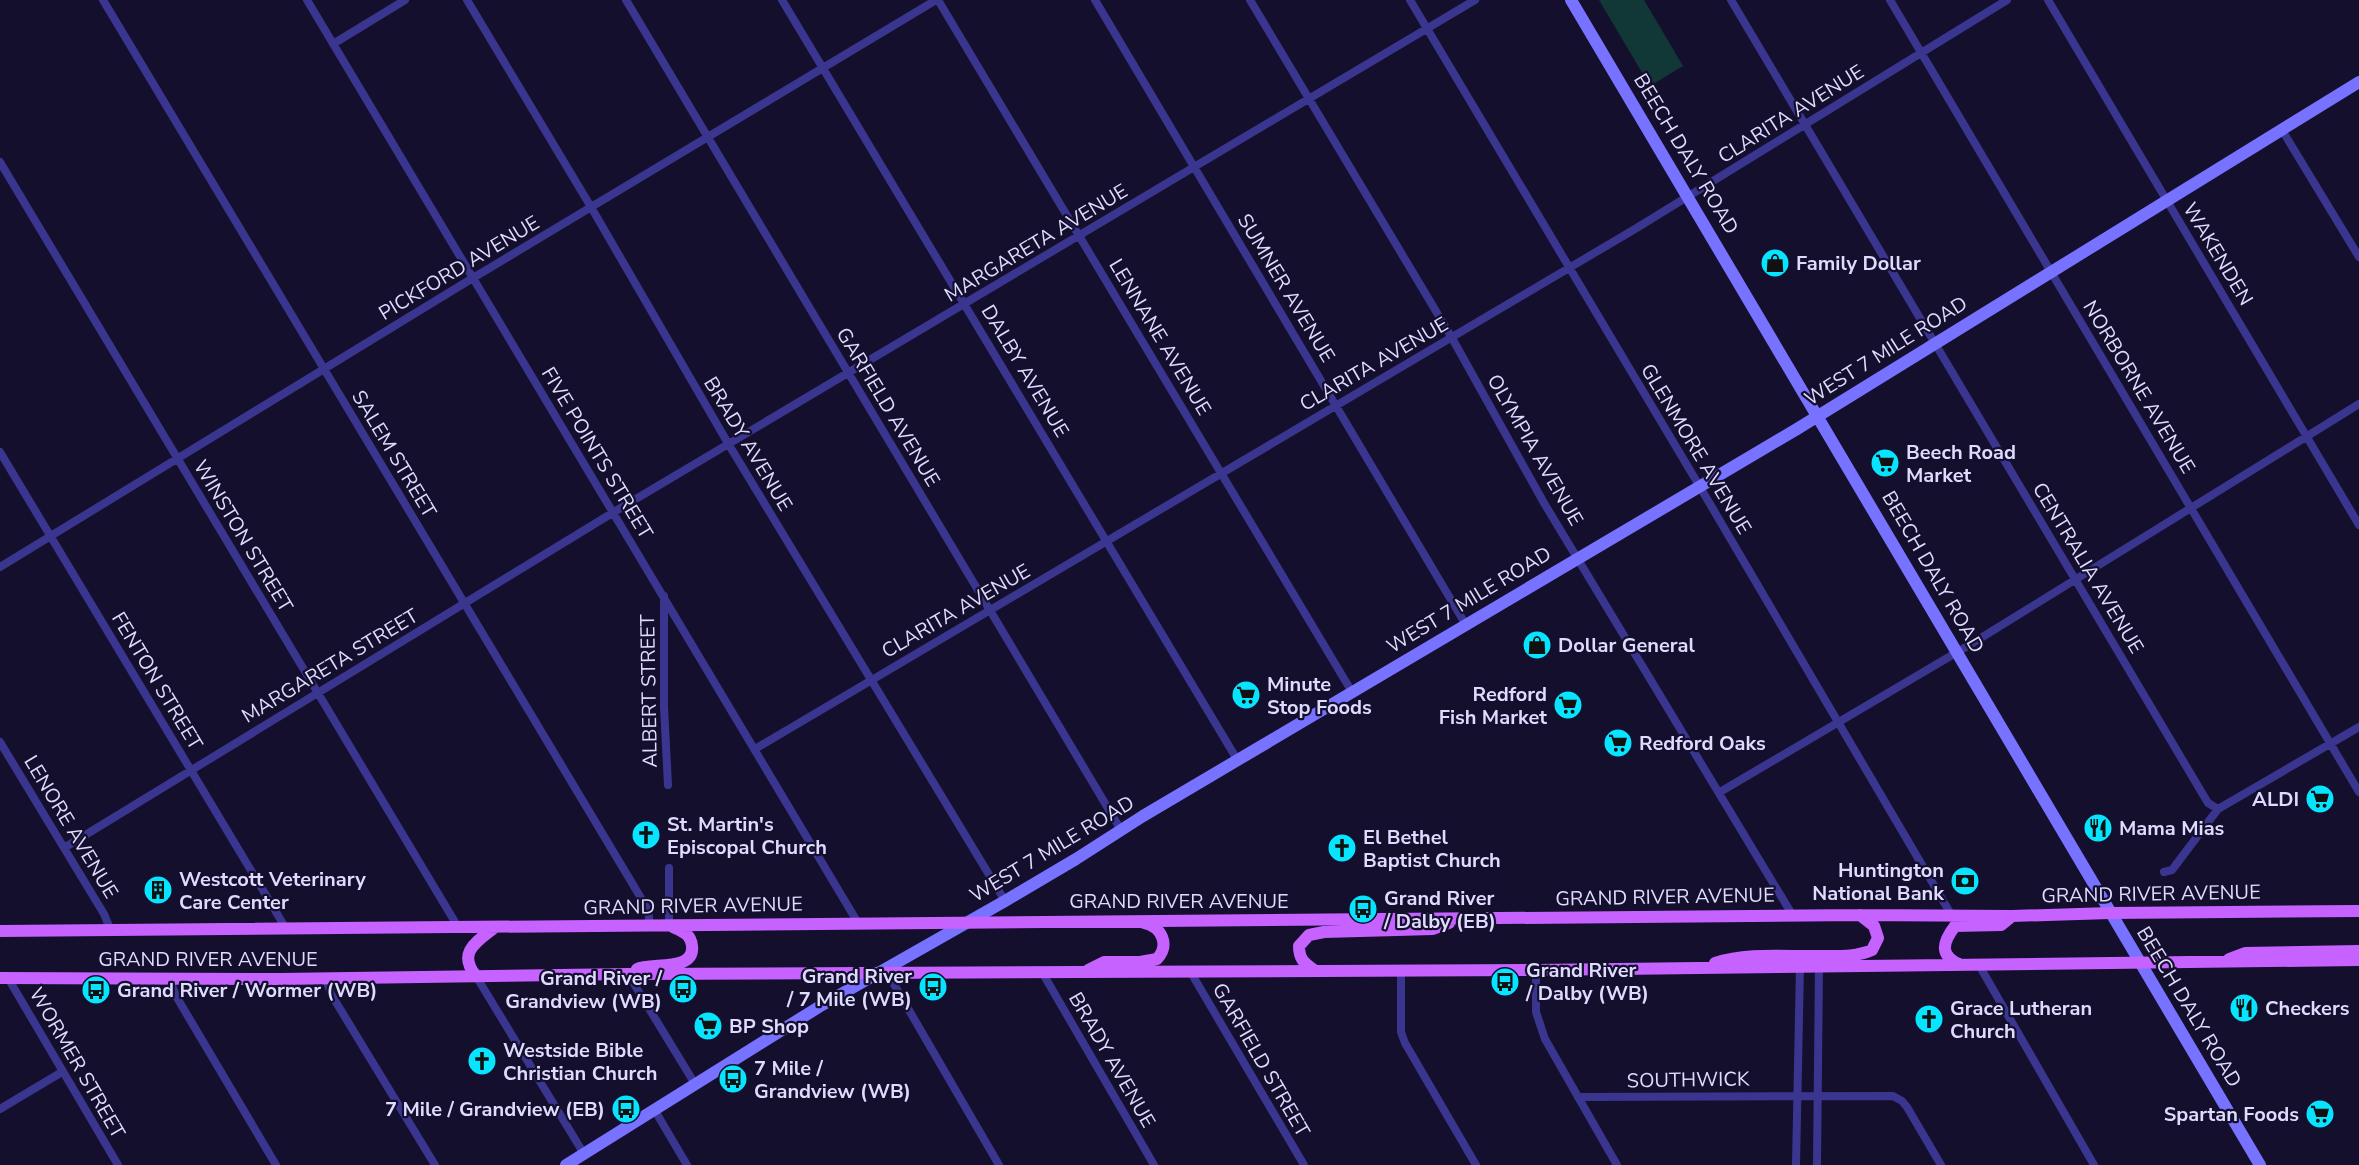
<svg xmlns="http://www.w3.org/2000/svg" width="2359" height="1165" font-family="'Nunito Sans',sans-serif">
<rect width="100%" height="100%" fill="#140f2d"/>
<path fill="#113837" d="M1599,0H1644L1683,66L1650,86Z"/>
<g fill="none" stroke-linecap="round" stroke-linejoin="round">
<path stroke="#3a3690" stroke-width="8" d="M103,0L638,893L648,910L650,926
M307,0L858,923
M467,0L591,207L729,445L1005,901
M626,0L1121,830
M782,0L1238,761
M938,0L1352,692
M1095,0L1466,625
M1250,0L1452,338L1544,503L1793,916
M1410,0L1700,487L1952,916
M1731,0L2208,803L2218,809
M1890,0L2359,792
M2048,0L2359,525
M333,44L405,0
M2282,130L2359,257
M0,162L458,927
M0,452L285,927
M0,567L463,284L936,0
M664,596V707L668,785
M0,742L104,914L111,931
M755,749L1635,229L2007,0
M1720,792L1976,641L2359,404
M64,848L614,512L1475,0
M669,868V926
M2164,872L2172,870L2218,809L2359,727
M1979,965L2094,1165
M1401,970V1032L1405,1043L1476,1165
M1536,970V1012L1545,1039L1617,1165
M1190,971L1304,1165
M1042,972L1154,1165
M628,974L695,1084
M888,974L999,1165
M476,976L584,1154
M169,977L176,996L276,1165
M8,978L118,1165
M326,979L331,994L435,1165
M1578,1097L1893,1096L1902,1101L1907,1107L1941,1165
M0,1109L62,1072
M654,1109L687,1165
M1796,1165L1800,966
M1817,1165L1819,965"/>
<path stroke="#7772ff" stroke-width="12" d="M1571,0L2260,1165
M566,1165L822,1005L1005,901L1076,859L1143,816L1797,429L2359,82"/>
<path stroke="#c662ff" stroke-width="12" d="M0,931L1860,915L2012,916L2110,913L2359,911
M2229,959L2245,953L2359,951
M1715,963C1749,952 1786,957 1822,956C1839,956 1856,957 1872,950L1878,938L1874,926L1860,915
M1961,965C1939,956 1942,943 1955,926L2001,925L2012,916
M637,969C651,962 695,972 692,946C691,934 682,931 673,927
M1088,970L1104,962H1140L1157,959C1170,945 1162,927 1144,923
M1314,970C1304,963 1299,959 1299,946L1309,935L1324,932L1433,929L1449,923
M476,976C457,953 476,942 494,928
M0,978L280,979L628,974L1536,970L2359,960"/>
</g>
<defs>
<g id="shop-disc" transform="scale(1.5)"><circle r="9.5" fill="#07e4ff" stroke="#140f2d"/><path d="M-5-2.5h2.3a2.7 3.5 0 0 1 5.4 0H5L5.5 6h-11ZM-1.5-2.5h3a1.5 2.3 0 0 0-3 0Z" fill="#111"/></g>
<g id="supermarket-disc" transform="scale(1.5)"><circle r="9.5" fill="#07e4ff" stroke="#140f2d"/><path d="M-6-5.5h2.5l.6 2H6L4.5 2H-2.5L-4.4-4H-6ZM-1.5 3.2a1.3 1.3 0 1 0 .1 0ZM3 3.2a1.3 1.3 0 1 0 .1 0Z" fill="#111"/></g>
<g id="restaurant-disc" transform="scale(1.5)"><circle r="9.5" fill="#07e4ff" stroke="#140f2d"/><path d="M-5-6h1v4h1v-4h1v4h1v-4h1v5L-1.5 .5V6h-2V.5L-5-1ZM5-6V6H3V1.5H1.5Q1.5-4 5-6Z" fill="#111"/></g>
<g id="church-disc" transform="scale(1.5)"><circle r="9.5" fill="#07e4ff" stroke="#140f2d"/><path d="M-1.2-6h2.4v3.5h3.3v2.4h-3.3V6h-2.4V-.1h-3.3v-2.4h3.3Z" fill="#111"/></g>
<g id="bank-disc" transform="scale(1.5)"><circle r="9.5" fill="#07e4ff" stroke="#140f2d"/><path d="M-6-4H6V4H-6ZM0-2.3a2.3 2.3 0 1 0 0 4.6a2.3 2.3 0 1 0 0-4.6Z" fill="#111"/></g>
<g id="building-disc" transform="scale(1.5)"><circle r="9.5" fill="#07e4ff" stroke="#140f2d"/><path d="M-4-6H4V6H1V3H-1V6H-4ZM-2.5-4.3h1.7v1.8h-1.7ZM.8-4.3h1.7v1.8H.8ZM-2.5-1h1.7V.8h-1.7ZM.8-1h1.7V.8H.8Z" fill="#111"/></g>
<g id="bus-disc" transform="scale(1.5)"><circle r="9.5" fill="#07e4ff" stroke="#140f2d"/><path d="M-5-6H5V4H4V6H2V4H-2V6H-4V4H-5ZM-3.5-4V0h7V-4ZM-3.5 1.2v1.5H-2V1.2ZM2 1.2v1.5H3.5V1.2Z" fill="#111"/></g>
</defs>
<g fill-rule="evenodd">
<use href="#shop-disc" x="1775" y="263"/>
<use href="#supermarket-disc" x="1885" y="463"/>
<use href="#shop-disc" x="1537" y="645"/>
<use href="#supermarket-disc" x="1246" y="695"/>
<use href="#supermarket-disc" x="1568" y="705"/>
<use href="#supermarket-disc" x="1618" y="743"/>
<use href="#supermarket-disc" x="2320" y="799"/>
<use href="#restaurant-disc" x="2098" y="828"/>
<use href="#church-disc" x="646" y="835"/>
<use href="#church-disc" x="1342" y="848"/>
<use href="#bank-disc" x="1965" y="881"/>
<use href="#building-disc" x="158" y="890"/>
<use href="#bus-disc" x="1363" y="909"/>
<use href="#bus-disc" x="1505" y="982"/>
<use href="#bus-disc" x="933" y="987"/>
<use href="#bus-disc" x="683" y="989"/>
<use href="#bus-disc" x="96" y="990"/>
<use href="#restaurant-disc" x="2244" y="1008"/>
<use href="#church-disc" x="1929" y="1019"/>
<use href="#supermarket-disc" x="708" y="1026"/>
<use href="#church-disc" x="482" y="1061"/>
<use href="#bus-disc" x="733" y="1079"/>
<use href="#bus-disc" x="626" y="1109"/>
<use href="#supermarket-disc" x="2320" y="1114"/>
</g>
<g text-anchor="middle" dominant-baseline="central" stroke-width="4.5" stroke-linejoin="round" paint-order="stroke">
<g font-size="20" fill="#dfdbff" stroke="#140f2d">
<text transform="translate(1791 114) rotate(-32)">CLARITA AVENUE</text>
<text transform="translate(1686 154) rotate(59)">BEECH DALY ROAD</text>
<text transform="translate(1036 243) rotate(-31)">MARGARETA AVENUE</text>
<text transform="translate(2218 254) rotate(59)">WAKENDEN</text>
<text transform="translate(459 268) rotate(-31)">PICKFORD AVENUE</text>
<text transform="translate(1286 288) rotate(59)">SUMNER AVENUE</text>
<text transform="translate(1160 337) rotate(59)">LENNANE AVENUE</text>
<text transform="translate(1886 351) rotate(-32)">WEST 7 MILE ROAD</text>
<text transform="translate(1374 364) rotate(-30)">CLARITA AVENUE</text>
<text transform="translate(1025 371) rotate(59)">DALBY AVENUE</text>
<text transform="translate(2139 387) rotate(59)">NORBORNE AVENUE</text>
<text transform="translate(888 407) rotate(59)">GARFIELD AVENUE</text>
<text transform="translate(748 444) rotate(59)">BRADY AVENUE</text>
<text transform="translate(1696 449) rotate(59)">GLENMORE AVENUE</text>
<text transform="translate(1535 450) rotate(60)">OLYMPIA AVENUE</text>
<text transform="translate(597 453) rotate(59)">FIVE POINTS STREET</text>
<text transform="translate(394 454) rotate(59)">SALEM STREET</text>
<text transform="translate(243 536) rotate(59)">WINSTON STREET</text>
<text transform="translate(2088 568) rotate(59)">CENTRALIA AVENUE</text>
<text transform="translate(1933 572) rotate(60)">BEECH DALY ROAD</text>
<text transform="translate(1469 600) rotate(-31)">WEST 7 MILE ROAD</text>
<text transform="translate(956 611) rotate(-30)">CLARITA AVENUE</text>
<text transform="translate(330 666) rotate(-31)">MARGARETA STREET</text>
<text transform="translate(157 681) rotate(59)">FENTON STREET</text>
<text transform="translate(649 691) rotate(-91)">ALBERT STREET</text>
<text transform="translate(71 827) rotate(59)">LENORE AVENUE</text>
<text transform="translate(1052 849) rotate(-31)">WEST 7 MILE ROAD</text>
<text transform="translate(2151 894) rotate(-1)">GRAND RIVER AVENUE</text>
<text transform="translate(1665 897) rotate(-1)">GRAND RIVER AVENUE</text>
<text x="1179" y="901">GRAND RIVER AVENUE</text>
<text transform="translate(693 906) rotate(-1)">GRAND RIVER AVENUE</text>
<text x="208" y="959">GRAND RIVER AVENUE</text>
<text transform="translate(2189 1007) rotate(59)">BEECH DALY ROAD</text>
<text transform="translate(1112 1060) rotate(60)">BRADY AVENUE</text>
<text transform="translate(1261 1060) rotate(60)">GARFIELD STREET</text>
<text transform="translate(77 1063) rotate(60)">WORMER STREET</text>
<text transform="translate(1688 1080) rotate(-1)">SOUTHWICK</text>
</g>
<g font-size="20" font-weight="bold" fill="#dfdbff" stroke="#140f2d" text-anchor="start">
<text x="1796" y="263">Family Dollar</text>
<text x="1906" y="452">Beech Road<tspan x="1906" dy="23">Market</tspan></text>
<text x="1558" y="645">Dollar General</text>
<text x="1267" y="684">Minute<tspan x="1267" dy="23">Stop Foods</tspan></text>
<text x="1547" y="694" text-anchor="end">Redford<tspan x="1547" dy="23">Fish Market</tspan></text>
<text x="1639" y="743">Redford Oaks</text>
<text x="2299" y="799" text-anchor="end">ALDI</text>
<text x="667" y="824">St. Martin's<tspan x="667" dy="23">Episcopal Church</tspan></text>
<text x="2119" y="828">Mama Mias</text>
<text x="1363" y="837">El Bethel<tspan x="1363" dy="23">Baptist Church</tspan></text>
<text x="1944" y="870" text-anchor="end">Huntington<tspan x="1944" dy="23">National Bank</tspan></text>
<text x="179" y="879">Westcott Veterinary<tspan x="179" dy="23">Care Center</tspan></text>
<text x="1384" y="898">Grand River<tspan x="1384" dy="23">/ Dalby (EB)</tspan></text>
<text x="1526" y="970">Grand River<tspan x="1526" dy="23">/ Dalby (WB)</tspan></text>
<text x="912" y="976" text-anchor="end">Grand River<tspan x="912" dy="23">/ 7 Mile (WB)</tspan></text>
<text x="662" y="978" text-anchor="end">Grand River /<tspan x="662" dy="23">Grandview (WB)</tspan></text>
<text x="117" y="990">Grand River / Wormer (WB)</text>
<text x="1950" y="1008">Grace Lutheran<tspan x="1950" dy="23">Church</tspan></text>
<text x="2265" y="1008">Checkers</text>
<text x="729" y="1026">BP Shop</text>
<text x="503" y="1050">Westside Bible<tspan x="503" dy="23">Christian Church</tspan></text>
<text x="754" y="1068">7 Mile /<tspan x="754" dy="23">Grandview (WB)</tspan></text>
<text x="605" y="1109" text-anchor="end">7 Mile / Grandview (EB)</text>
<text x="2299" y="1114" text-anchor="end">Spartan Foods</text>
</g>
</g>
</svg>
